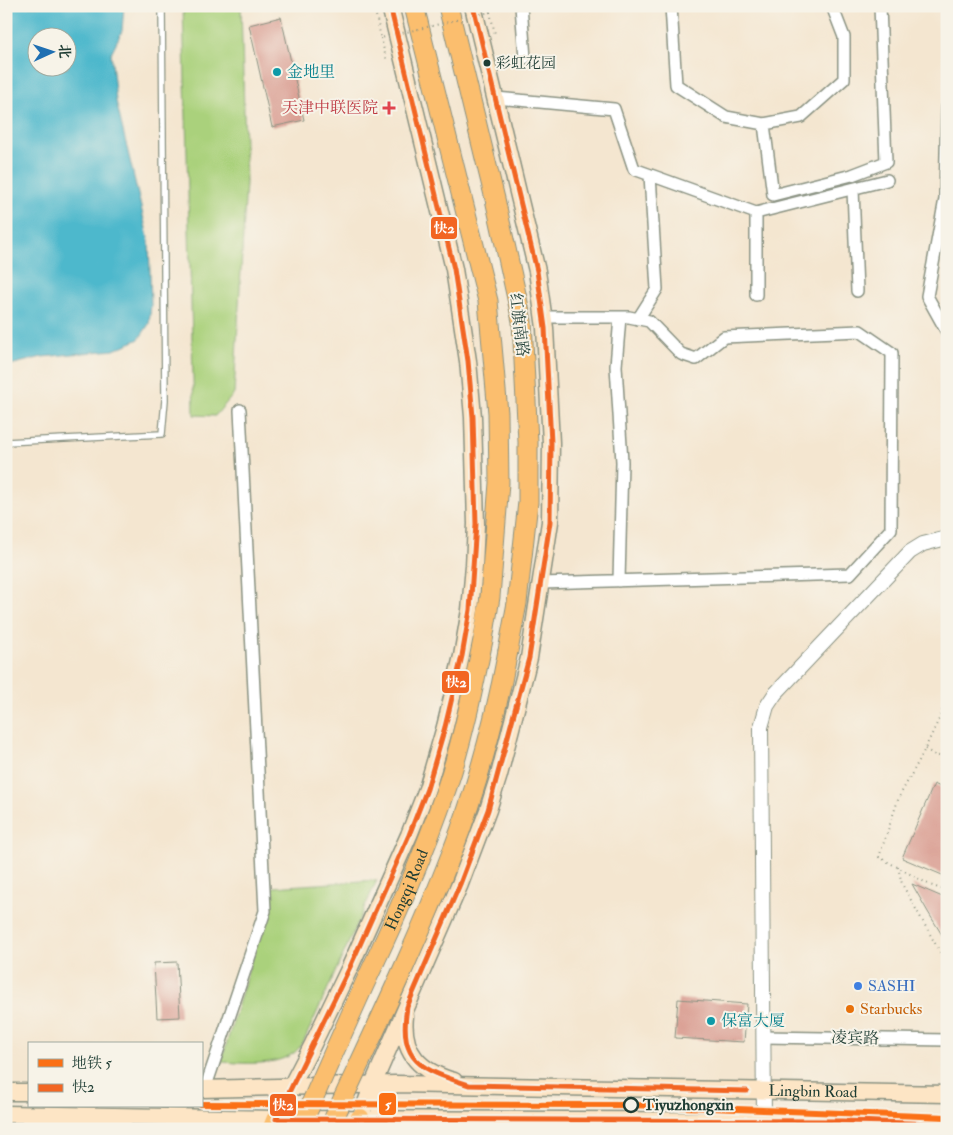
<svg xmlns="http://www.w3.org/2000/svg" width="953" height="1135" font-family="'IM FELL Double Pica','Noto Serif SC',serif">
<rect width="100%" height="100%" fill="#f7f3e8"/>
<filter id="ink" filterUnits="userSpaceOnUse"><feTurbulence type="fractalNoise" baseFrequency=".02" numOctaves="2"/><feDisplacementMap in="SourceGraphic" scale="10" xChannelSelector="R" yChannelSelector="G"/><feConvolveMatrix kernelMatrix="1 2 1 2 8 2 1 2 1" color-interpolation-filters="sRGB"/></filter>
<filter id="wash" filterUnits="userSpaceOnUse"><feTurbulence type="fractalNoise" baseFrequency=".0096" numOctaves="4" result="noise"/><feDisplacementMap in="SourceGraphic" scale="20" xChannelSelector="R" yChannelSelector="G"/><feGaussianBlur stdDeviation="1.12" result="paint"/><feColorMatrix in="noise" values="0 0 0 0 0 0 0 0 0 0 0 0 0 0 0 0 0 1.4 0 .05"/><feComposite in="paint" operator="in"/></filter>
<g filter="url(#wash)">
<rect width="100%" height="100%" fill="#f4e6d0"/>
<path fill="#aad17b" stroke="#648758" d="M183,6H241L246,182L234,394L215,416L194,415Z
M377,880L304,1041C301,1045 298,1050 294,1053C273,1067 243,1063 221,1062L273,887Z"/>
<path fill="#4eb8cc" stroke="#367a80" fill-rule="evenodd" d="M6,6H124L122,31L111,53L116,101L149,241L151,305L149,324L139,339L114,350L42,357L6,366ZM38,38H68V68H38Z"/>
<g id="blocks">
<path fill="#d59185" d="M281,17L304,120L272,127L249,25Z
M934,784L947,790V877L902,858Z
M912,884L947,899V943L928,912Z
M177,962L180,1017L157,1018L154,963Z
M678,999L747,1004L744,1042L675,1038Z"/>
</g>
</g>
<g filter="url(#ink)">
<use href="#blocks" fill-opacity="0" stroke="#8a9282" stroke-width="1"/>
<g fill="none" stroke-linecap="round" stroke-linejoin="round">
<g stroke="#8a9282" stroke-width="8">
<path id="service" d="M6,442L162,434L165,400L162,6"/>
</g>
<g stroke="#8a9282" stroke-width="14">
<path id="minor" d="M521,6L525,58
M671,6L676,85L726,117L764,124L801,117L844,79V37L832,6
M946,6L947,7
M496,98L614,109L634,169L756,213L887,180
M947,107L945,199L927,296L947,332
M764,124L773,195L852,175L886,162L880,6
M853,189L857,291
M756,213V295
M638,319L657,289L650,175
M619,581L622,462L616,366L620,317
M541,583L850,574L891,529L892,353L860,331L724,337L696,359L681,354L649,321L629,317H543
M763,1037L947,1040
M205,1089L265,911L240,410"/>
</g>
<g stroke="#8a9282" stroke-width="16">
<path id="tertiary" d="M764,1120L761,727L767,706L775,694L910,552L923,544L947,538"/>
</g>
<g stroke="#8a9282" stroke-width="19">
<g id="secondary">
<path d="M405,1016C401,1053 421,1072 454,1081"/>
<path id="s1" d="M201,1089L396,1084L947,1094"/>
<path d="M6,1092H29"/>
<path d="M6,1114L276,1119L844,1121L947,1123"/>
<path d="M387,1119L380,1112C377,1098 381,1092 392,1086"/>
<path d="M269,1129L312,1046L350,967L409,835L427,789L445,727L462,656L470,610L474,566L476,524L473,417L468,361L454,269L390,6"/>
<path d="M356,1129L373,1084L460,884L488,810L499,775L529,658L550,522L551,443L545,328L537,271L473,6"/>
</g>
</g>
<g stroke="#8a9282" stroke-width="21">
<path id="trunk" d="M414,6L488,301L498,413L499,483L490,597L483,640
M448,6L495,199L522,321L528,442V502L517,603L508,651
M272,1129L276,1119
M354,1129L360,1118"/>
</g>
<path stroke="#8a9282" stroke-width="2" stroke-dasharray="1 4" stroke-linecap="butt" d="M490,12L495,34
M381,38L387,62
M947,696L940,717L921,757L899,797L879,857L930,885L947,891
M925,749L935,755L947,758
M898,867L902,884L941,954L947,959"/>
<use href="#service" stroke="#fff" stroke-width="5.5"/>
<use href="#minor" stroke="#fff" stroke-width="11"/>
<use href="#tertiary" stroke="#fff" stroke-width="14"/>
<use href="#secondary" stroke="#fde5c5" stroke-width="16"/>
<use href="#trunk" stroke="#fbbe6e" stroke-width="19"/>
<g stroke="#8a9282" stroke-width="21" stroke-linecap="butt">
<g id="trunk-bridge">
<path id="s2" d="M300,1129C321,1080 343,1032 365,983C395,919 424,855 447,787C463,739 473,689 483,640"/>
<path d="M329,1129C371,1038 415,948 451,855C477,789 495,720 508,651"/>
</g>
</g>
<path stroke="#8a9282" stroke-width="2" stroke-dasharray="1 4" stroke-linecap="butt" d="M374,6L381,38L490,12L489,6"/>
<use href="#trunk-bridge" stroke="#fbbe6e" stroke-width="19"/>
<g stroke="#f7f3e8" stroke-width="9">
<path id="bus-1" d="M390,6L454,269L468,361L473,417L476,524L470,610L462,656L445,727L427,789L409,835L350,967L276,1119L844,1121L947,1123
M473,6L537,271L545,328L551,443L550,522L529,658L488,810L460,884L407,1007C398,1063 423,1070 469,1085L747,1091"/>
</g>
<use href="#bus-1" stroke="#f26522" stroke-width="5"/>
<g stroke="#f7f3e8" stroke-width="10">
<path id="metro-1" d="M201,1104L631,1105L947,1117"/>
</g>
<use href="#metro-1" stroke="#fb6f14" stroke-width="6"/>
</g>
</g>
<circle fill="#1f3d34" stroke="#f7f3e8" stroke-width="2" cx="487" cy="63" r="4.5"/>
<g fill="#0f9aa8" stroke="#f7f3e8" stroke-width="2">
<circle cx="277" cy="72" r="5"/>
<circle cx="711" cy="1021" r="5"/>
</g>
<path fill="#e0444e" stroke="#f7f3e8" stroke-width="2" d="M386.5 100.5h5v5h5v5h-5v5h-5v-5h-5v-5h5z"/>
<circle fill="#3f7fe0" stroke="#f7f3e8" stroke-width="2" cx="858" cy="986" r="5"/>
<circle fill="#e8710a" stroke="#f7f3e8" stroke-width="2" cx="850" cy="1009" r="5"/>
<circle fill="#f7f3e8" stroke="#1f3d34" stroke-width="2.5" cx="631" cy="1105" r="7"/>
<g text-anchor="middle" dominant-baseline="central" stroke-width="4" stroke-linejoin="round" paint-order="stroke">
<g font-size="15" fill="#1f3d34" stroke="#f7f3e8" text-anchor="start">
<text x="496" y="63">彩虹花园</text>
</g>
<g font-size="16" fill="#0d838f" stroke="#f7f3e8" text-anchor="start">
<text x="287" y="72">金地里</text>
<text x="721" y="1021">保富大厦</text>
</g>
<g font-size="16" fill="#be3a42" stroke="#f7f3e8" text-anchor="end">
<text x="378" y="108">天津中联医院</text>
</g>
<g font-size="16" fill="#1f3d34" stroke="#f7f3e8">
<text transform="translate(519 325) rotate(83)">红旗南路</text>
<text stroke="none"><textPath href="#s2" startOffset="262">Hongqi Road</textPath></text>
<text transform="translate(855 1038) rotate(1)">凌宾路</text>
<text stroke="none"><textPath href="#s1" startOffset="612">Lingbin Road</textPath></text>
</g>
<g font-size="16" fill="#366cbe" stroke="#f7f3e8" text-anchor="start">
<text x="868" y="986">SASHI</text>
</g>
<g font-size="16" fill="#c56008" stroke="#f7f3e8" text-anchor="start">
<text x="860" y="1009">Starbucks</text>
</g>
<g font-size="16" font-weight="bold" fill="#1f3d34" stroke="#f7f3e8" text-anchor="start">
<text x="643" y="1105">Tiyuzhongxin</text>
</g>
</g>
<g stroke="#f7f3e8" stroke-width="2">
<rect x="430" y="216" width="28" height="24" rx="5" fill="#f26522"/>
<rect x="441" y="670" width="29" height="24" rx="5" fill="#f26522"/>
<rect x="378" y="1092" width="19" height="24" rx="5" fill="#fb6f14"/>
<rect x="269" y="1093" width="28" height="24" rx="5" fill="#f26522"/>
</g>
<g font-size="14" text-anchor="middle" font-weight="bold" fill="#fff">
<text x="444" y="233">快2</text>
<text x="456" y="687">快2</text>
<text x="388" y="1109">5</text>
<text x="283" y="1110">快2</text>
</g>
<rect width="953" height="1135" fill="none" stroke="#f7f3e8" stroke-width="25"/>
<rect x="28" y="1042" width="175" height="65" fill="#f7f3e8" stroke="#a1aaa0"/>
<rect x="38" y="1059" width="25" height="8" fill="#fb6f14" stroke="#a1aaa0"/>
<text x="72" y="1068" font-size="15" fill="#1f3d34">地铁 5</text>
<rect x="38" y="1084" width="25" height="8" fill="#f26522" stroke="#a1aaa0"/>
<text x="72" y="1092" font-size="15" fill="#1f3d34">快2</text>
<g transform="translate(52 52) rotate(87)"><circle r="24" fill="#f7f3e8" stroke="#a1aaa0"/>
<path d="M0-4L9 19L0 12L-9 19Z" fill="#1f6fb2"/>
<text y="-8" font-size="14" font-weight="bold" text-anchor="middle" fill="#1f3d34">北</text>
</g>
</svg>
